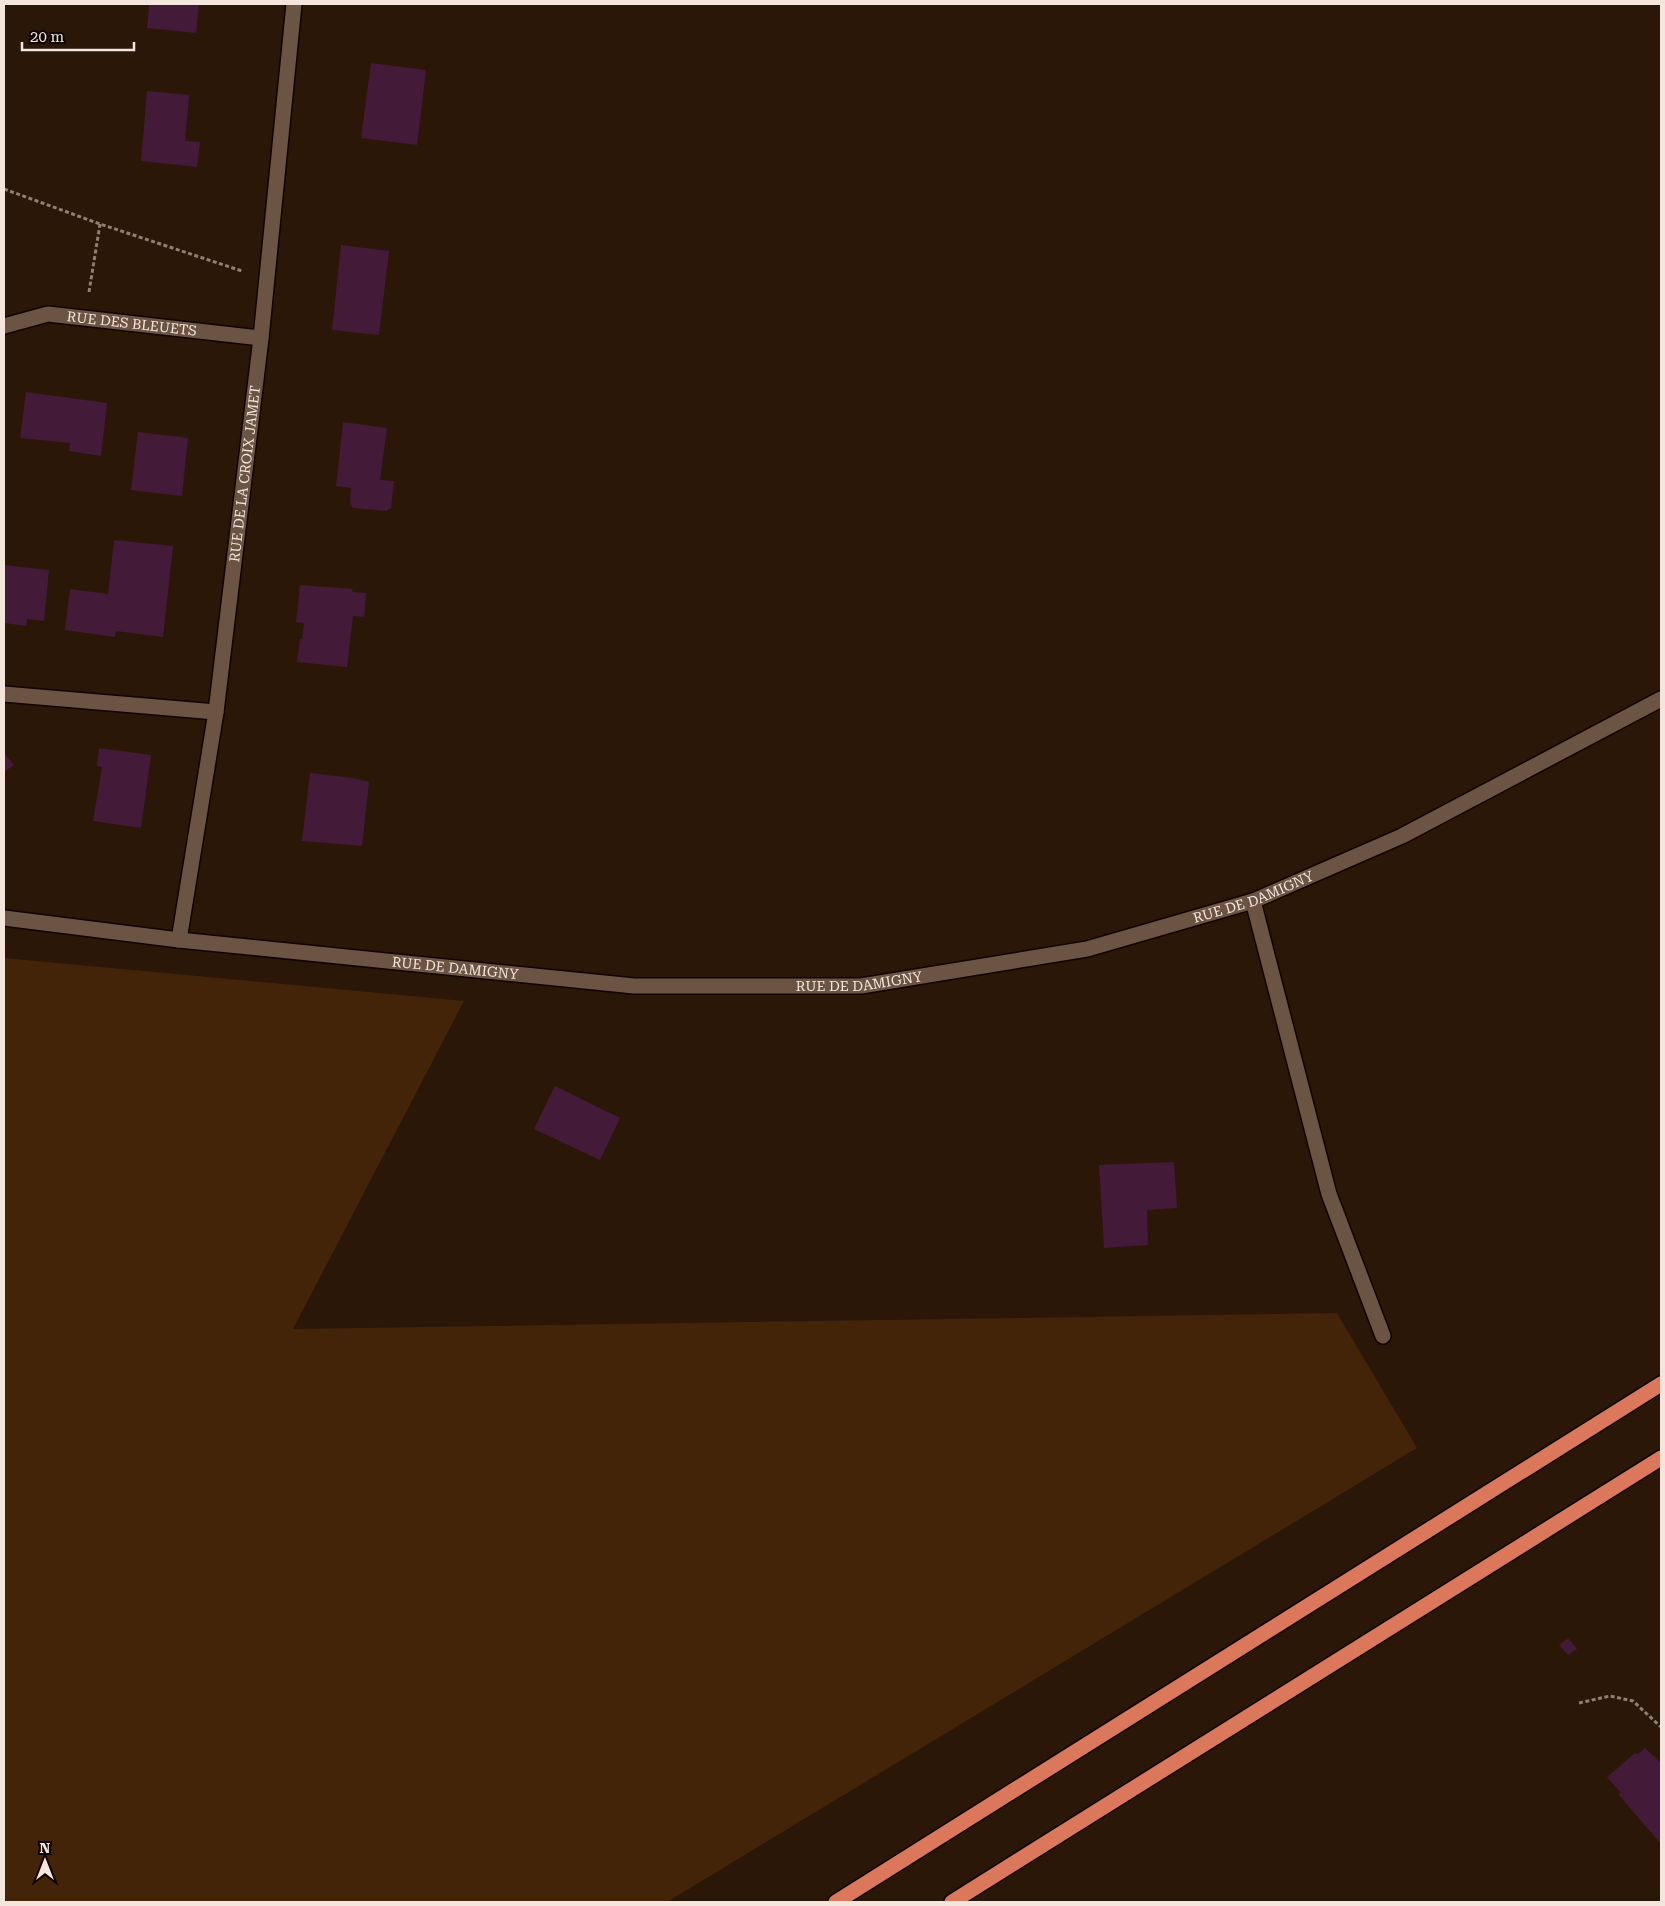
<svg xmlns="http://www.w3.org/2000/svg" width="1665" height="1906" font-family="'Roboto Serif',serif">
<rect width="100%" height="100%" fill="#2a1708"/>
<path fill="#432408" d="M4,958L464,1001L293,1329L1337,1313L1417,1448L667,1902H4Z"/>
<path fill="#441a39" d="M149,4H199L196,33L147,28Z
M371,63L426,70L417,145L361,138Z
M147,91L189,95L185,141L200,142L197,167L141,161Z
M341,245L389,251L379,335L332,330Z
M26,392L107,403L101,456L69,451L70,443L20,438Z
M343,422L387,428L380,480L394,481L391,508L386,511L353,508L350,503L351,488L336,486Z
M138,432L188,438L182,496L131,490Z
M114,540L173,546L163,637L116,631L115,637L65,630L70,589L108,594Z
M4,565L49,570L44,621L27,619L26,626L4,623Z
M300,585L353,589L352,592L366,593L364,617L353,616L347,667L297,662L300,639H302L304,623L296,622Z
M99,748L151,755L141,828L93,821L102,767L97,766Z
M4,753L14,765L4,772Z
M310,773L353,778L369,782L362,846L302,841Z
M555,1086L620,1118L600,1160L534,1129Z
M1174,1162L1177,1208L1147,1210L1148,1245L1104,1248L1099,1165Z
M1568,1638L1577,1649L1568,1655L1559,1645Z
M1645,1748L1661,1763V1844L1618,1794L1621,1793L1607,1777L1635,1753L1638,1754Z"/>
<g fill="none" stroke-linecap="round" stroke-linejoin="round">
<g stroke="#120300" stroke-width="18">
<g id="minor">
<path id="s1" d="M4,326L48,314L261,338"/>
<path d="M4,694L216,712"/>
<path d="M1253,901L1329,1194L1383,1336"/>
<path id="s2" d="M179,940L216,712L261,338L294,4"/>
</g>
</g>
<g stroke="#120300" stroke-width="18">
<g id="tertiary">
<path id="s3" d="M4,918L179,940L634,986H861L1087,949L1253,901L1402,836L1661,699"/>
</g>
</g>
<g stroke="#120300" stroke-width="18">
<path id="trunk" d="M836,1902L1661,1384
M952,1902L1661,1458"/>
</g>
<path stroke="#908073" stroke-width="3" stroke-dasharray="4 2.5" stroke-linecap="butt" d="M4,189L100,224L242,271
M89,292L100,224
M1579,1703L1610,1696L1633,1701L1661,1727"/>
<use href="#minor" stroke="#6b5444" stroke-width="15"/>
<use href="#tertiary" stroke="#6b5444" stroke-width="15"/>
<use href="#trunk" stroke="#db785c" stroke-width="15"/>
</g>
<g text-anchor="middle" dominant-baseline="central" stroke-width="4" stroke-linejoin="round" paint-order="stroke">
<g font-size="14" fill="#f4e6dc" stroke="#0d0502">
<text stroke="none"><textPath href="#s1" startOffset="130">RUE DES BLEUETS</textPath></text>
<text stroke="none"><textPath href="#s2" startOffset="471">RUE DE LA CROIX JAMET</textPath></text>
<text stroke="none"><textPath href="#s3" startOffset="1264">RUE DE DAMIGNY</textPath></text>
<text stroke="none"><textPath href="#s3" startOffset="454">RUE DE DAMIGNY</textPath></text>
<text stroke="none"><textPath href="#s3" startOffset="859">RUE DE DAMIGNY</textPath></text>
</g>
</g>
<rect width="1665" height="1906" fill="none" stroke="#f4e6dc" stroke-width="10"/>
<g transform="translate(45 1861)" stroke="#0d0502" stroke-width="4" paint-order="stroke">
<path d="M0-4L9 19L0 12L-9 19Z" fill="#f4e6dc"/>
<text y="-8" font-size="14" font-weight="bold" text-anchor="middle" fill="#f4e6dc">N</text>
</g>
<path d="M22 42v8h112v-8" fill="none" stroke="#f4e6dc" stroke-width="2.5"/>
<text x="30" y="42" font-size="15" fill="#f4e6dc" stroke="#0d0502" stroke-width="4" paint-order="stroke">20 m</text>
</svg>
